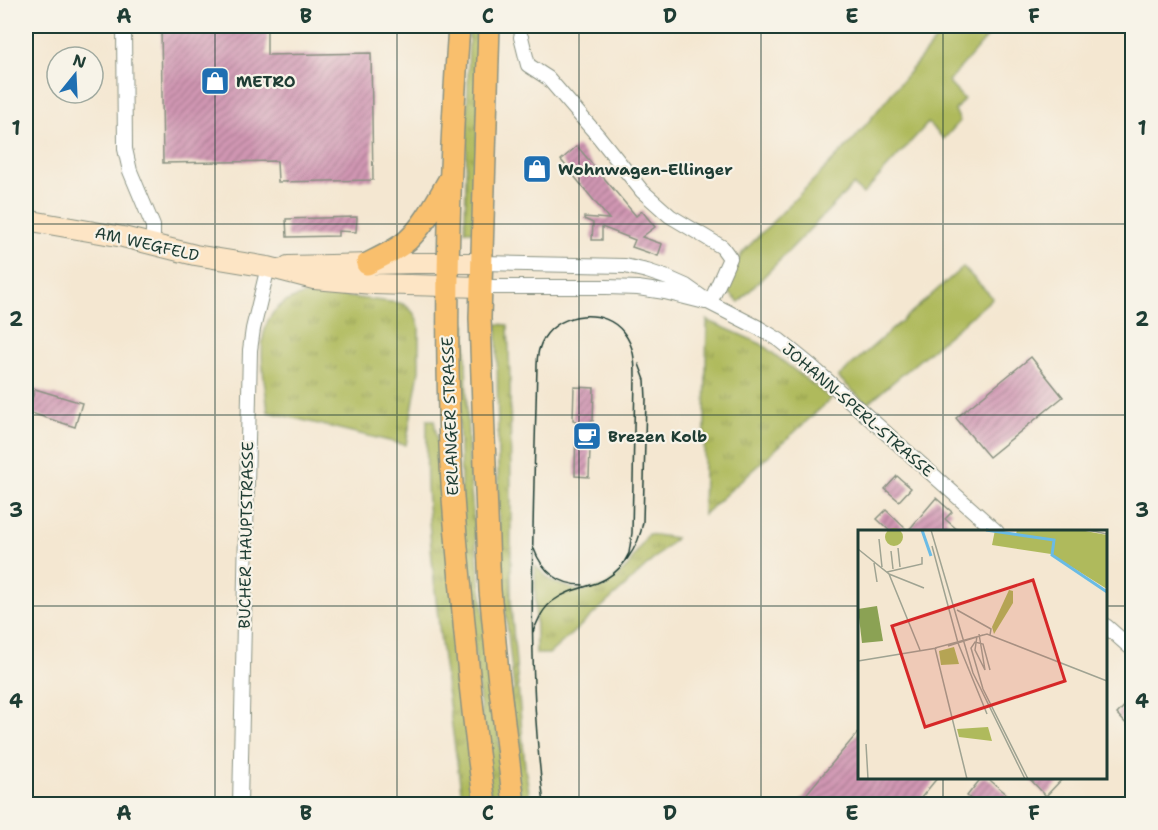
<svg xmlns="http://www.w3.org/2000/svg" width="1158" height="830" font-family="'Shantell Sans',sans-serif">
<defs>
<pattern id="grass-tufts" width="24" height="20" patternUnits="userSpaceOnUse" patternTransform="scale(1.5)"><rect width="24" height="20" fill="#afba5c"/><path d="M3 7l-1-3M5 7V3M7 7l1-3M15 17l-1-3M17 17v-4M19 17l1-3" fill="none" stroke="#8e984d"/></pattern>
<pattern id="building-hatch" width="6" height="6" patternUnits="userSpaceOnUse" patternTransform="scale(1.5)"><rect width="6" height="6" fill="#d096b2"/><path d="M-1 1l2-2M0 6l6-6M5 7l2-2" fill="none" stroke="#a87c92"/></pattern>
</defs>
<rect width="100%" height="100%" fill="#f7f3e8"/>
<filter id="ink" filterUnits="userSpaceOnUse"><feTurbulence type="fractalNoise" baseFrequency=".0167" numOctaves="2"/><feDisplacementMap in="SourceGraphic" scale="12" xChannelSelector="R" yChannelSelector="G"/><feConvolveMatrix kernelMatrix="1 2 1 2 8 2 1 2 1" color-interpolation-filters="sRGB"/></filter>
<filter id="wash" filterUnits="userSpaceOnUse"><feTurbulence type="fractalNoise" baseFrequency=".008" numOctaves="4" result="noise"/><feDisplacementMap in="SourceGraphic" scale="24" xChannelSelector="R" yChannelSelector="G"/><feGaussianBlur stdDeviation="1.35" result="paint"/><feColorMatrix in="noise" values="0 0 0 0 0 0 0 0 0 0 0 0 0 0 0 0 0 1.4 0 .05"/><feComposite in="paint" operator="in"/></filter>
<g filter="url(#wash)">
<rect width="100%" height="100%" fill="#f4e7d1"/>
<path fill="url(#grass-tufts)" stroke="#677c48" stroke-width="1.5" d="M469,26H481L474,231H465Z
M321,292L349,297L400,303L405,305L411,310L415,315L419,326V371L406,445L268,412C262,356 245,299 321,292Z
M707,320L761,344L831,399L703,515Z
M466,324C466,376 467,427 470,479C479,588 494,696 507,804H491L463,545L456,325Z
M497,324L508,325L510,378L511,495V606L525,767L531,804H521L508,695L514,690L505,606L499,601Z
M427,420H434L441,462L477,804H463C448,698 432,592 427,485C426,463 427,442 427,420Z
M648,534L676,538L624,587L549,654H536L535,566L553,582L579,591L605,587L628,566Z"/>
<path fill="#afba5c" stroke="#677c48" stroke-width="1.5" d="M947,26H976L989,35L948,82L964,99L955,110L960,121L944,139L928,123L863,194L853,185L739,302L729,293L730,273L743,252L855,138Z
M963,267L993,298L867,404L838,377Z"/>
<g id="blocks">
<path fill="url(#building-hatch)" d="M161,26H267V55L371,53L373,180L278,182L277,161L163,163Z
M577,146L636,216L642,211L655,227L642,237L662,244L658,256L632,247L635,240L602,227V240H592L593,223L584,219V217L609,219L561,160Z
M357,217L356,232L338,231V236L287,237L286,219Z
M1031,357L1063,397L989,457L956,418Z
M574,387L594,388L593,421H591L589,477L575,476L576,421L573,420Z
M35,389L82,403L75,427L28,412Z
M897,476L911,488L899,501L885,489Z
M936,498L952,512L945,519L959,531H908Z
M886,510L908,531H890L877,519Z
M1132,698V730L1117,714Z
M860,730V777H938L916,804H798Z
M982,777H986L1008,795L1001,804H977L967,796Z
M1028,777H1064L1046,796Z"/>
</g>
</g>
<g filter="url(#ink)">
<use href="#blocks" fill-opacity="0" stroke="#8a9282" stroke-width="1.5"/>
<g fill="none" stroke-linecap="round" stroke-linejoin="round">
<g stroke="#8a9282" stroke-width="16">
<path id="street" d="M124,26L125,149L130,171L153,226V243
M521,37L528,65L548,78L599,137L642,191L670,216L722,247L730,258L710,303
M482,263L625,266L647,271L668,278L686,286L710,303L759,328L779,340L811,366L997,532
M481,287H606L638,288L665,292L705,302
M1106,626L1132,649
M240,804L250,350L253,329L268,267"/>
</g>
<g stroke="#8a9282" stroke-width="22">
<path id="secondary" d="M26,220L123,237L195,255L268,267L314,279L373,284L481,287
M288,266L415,263H482"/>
</g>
<g stroke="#8a9282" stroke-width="24">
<path id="primary" d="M459,26C450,154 445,283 449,411C450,475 456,538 462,601C468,669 475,737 485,804
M489,26L480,318L485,465L490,590L498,673L514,804
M367,264C381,257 397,250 408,240C426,223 437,200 449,180"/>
</g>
<use href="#street" stroke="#fff" stroke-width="14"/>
<use href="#secondary" stroke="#fde5c5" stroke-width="20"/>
<use href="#primary" stroke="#f9bf6d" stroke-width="21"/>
<path stroke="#1f3d34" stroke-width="1.5" d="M534,549C542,571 559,585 583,585
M533,632C538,620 543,608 553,601C566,591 582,588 597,583C621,574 639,547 643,522L646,399L645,380L639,364
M544,804C525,659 534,511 537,365C537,356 539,346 544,338C560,312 605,307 624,333C634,346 635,361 635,377L632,533L629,553L623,564"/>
</g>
</g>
<path fill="none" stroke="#1f3d34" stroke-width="1.5" stroke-opacity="0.55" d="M215,26V804M397,26V804M579,26V804M761,26V804M943,26V532M26,224H1132M26,415H1132M26,606H860M1106,606H1132M943,778V804"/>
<defs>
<g id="shop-square" transform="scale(1.5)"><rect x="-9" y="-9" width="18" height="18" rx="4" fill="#1f6fb2" stroke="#f7f3e8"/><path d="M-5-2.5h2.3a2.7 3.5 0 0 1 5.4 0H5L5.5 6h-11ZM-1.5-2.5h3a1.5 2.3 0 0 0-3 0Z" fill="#fff"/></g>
<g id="cafe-square" transform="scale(1.5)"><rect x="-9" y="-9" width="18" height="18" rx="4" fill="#1f6fb2" stroke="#f7f3e8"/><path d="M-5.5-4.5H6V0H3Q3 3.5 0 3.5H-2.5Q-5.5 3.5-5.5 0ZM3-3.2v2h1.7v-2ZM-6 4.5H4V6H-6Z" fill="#fff"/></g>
</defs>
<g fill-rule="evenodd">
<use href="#shop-square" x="215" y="81"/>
<use href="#shop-square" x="537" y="169"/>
<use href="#cafe-square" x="587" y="436"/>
</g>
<g text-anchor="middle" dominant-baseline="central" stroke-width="4.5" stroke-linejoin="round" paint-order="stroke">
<g font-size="16" font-weight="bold" fill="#1f3d34" stroke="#f7f3e8" text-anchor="start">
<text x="236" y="81">METRO</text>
<text x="558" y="169">Wohnwagen-Ellinger</text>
<text x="608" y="436">Brezen Kolb</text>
</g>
<g font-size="16" fill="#1f3d34" stroke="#f7f3e8">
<text transform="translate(147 244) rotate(13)">AM WEGFELD</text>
<text transform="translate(858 410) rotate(41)">JOHANN-SPERL-STRASSE</text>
<text transform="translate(450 416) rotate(-92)">ERLANGER STRASSE</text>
<text transform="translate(246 535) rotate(-89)">BUCHER HAUPTSTRASSE</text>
</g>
</g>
<g transform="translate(858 530)">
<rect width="249" height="249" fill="#f4e7d1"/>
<path d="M27 7a9 9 0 1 1 18 0a9 9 0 1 1-18 0ZM137,0L158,4L159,0H222L249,5V59L193,24L134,15ZM96,117L101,134L83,135L81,121ZM130,197L134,211L101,207L99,199Z" fill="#afba5c"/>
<path d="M19,76L25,111L4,113L0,79Z" fill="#8ba254"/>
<path d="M151,60L155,61V73L136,104L134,97Z" fill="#afba5c"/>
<path fill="none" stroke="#6abbe5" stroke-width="3" d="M64,0L73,26M128,0L196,10L194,25L249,62"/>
<path fill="none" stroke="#9fa392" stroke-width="1.5" d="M73,0L115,143L167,249M230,0L249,4M21,9L24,37M74,16L100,113L129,184M40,18L42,37M0,19L31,44L62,120M33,21L35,39M16,33L19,52M29,42L64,34V27M31,44L66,58M99,80L133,99L132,105M119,106L117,120L127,140L121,104M90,116L125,105M77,118L129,104L249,151M77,118L109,249M0,131L79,118M132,140L125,114L117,112L113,118L125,159L170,249M8,214L10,249"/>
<path fill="#d62828" fill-opacity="0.15" stroke="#d62828" stroke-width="3" d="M175,50L207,151L67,197L34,96Z"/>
<rect width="249" height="249" fill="none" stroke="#1f3d34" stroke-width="3"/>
</g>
<rect width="1158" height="830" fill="none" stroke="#f7f3e8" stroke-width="66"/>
<g transform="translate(75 75) rotate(18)"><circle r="28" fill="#f7f3e8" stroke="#a1aaa0" stroke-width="1.5"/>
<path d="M0-4.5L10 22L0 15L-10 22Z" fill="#1f6fb2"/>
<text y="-9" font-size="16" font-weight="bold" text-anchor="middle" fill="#1f3d34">N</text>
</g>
<rect x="33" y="33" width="1092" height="764" fill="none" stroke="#1f3d34" stroke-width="2"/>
<g font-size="20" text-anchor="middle" font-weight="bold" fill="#1f3d34">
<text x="124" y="23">A</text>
<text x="306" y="23">B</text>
<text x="488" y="23">C</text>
<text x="670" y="23">D</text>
<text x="852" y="23">E</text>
<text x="1034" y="23">F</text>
<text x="16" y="135">1</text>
<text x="1142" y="135">1</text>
<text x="16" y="326">2</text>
<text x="1142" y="326">2</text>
<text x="16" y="517">3</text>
<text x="1142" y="517">3</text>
<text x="16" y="708">4</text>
<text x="1142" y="708">4</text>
<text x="124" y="820">A</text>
<text x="306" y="820">B</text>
<text x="488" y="820">C</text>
<text x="670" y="820">D</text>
<text x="852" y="820">E</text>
<text x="1034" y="820">F</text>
</g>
</svg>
